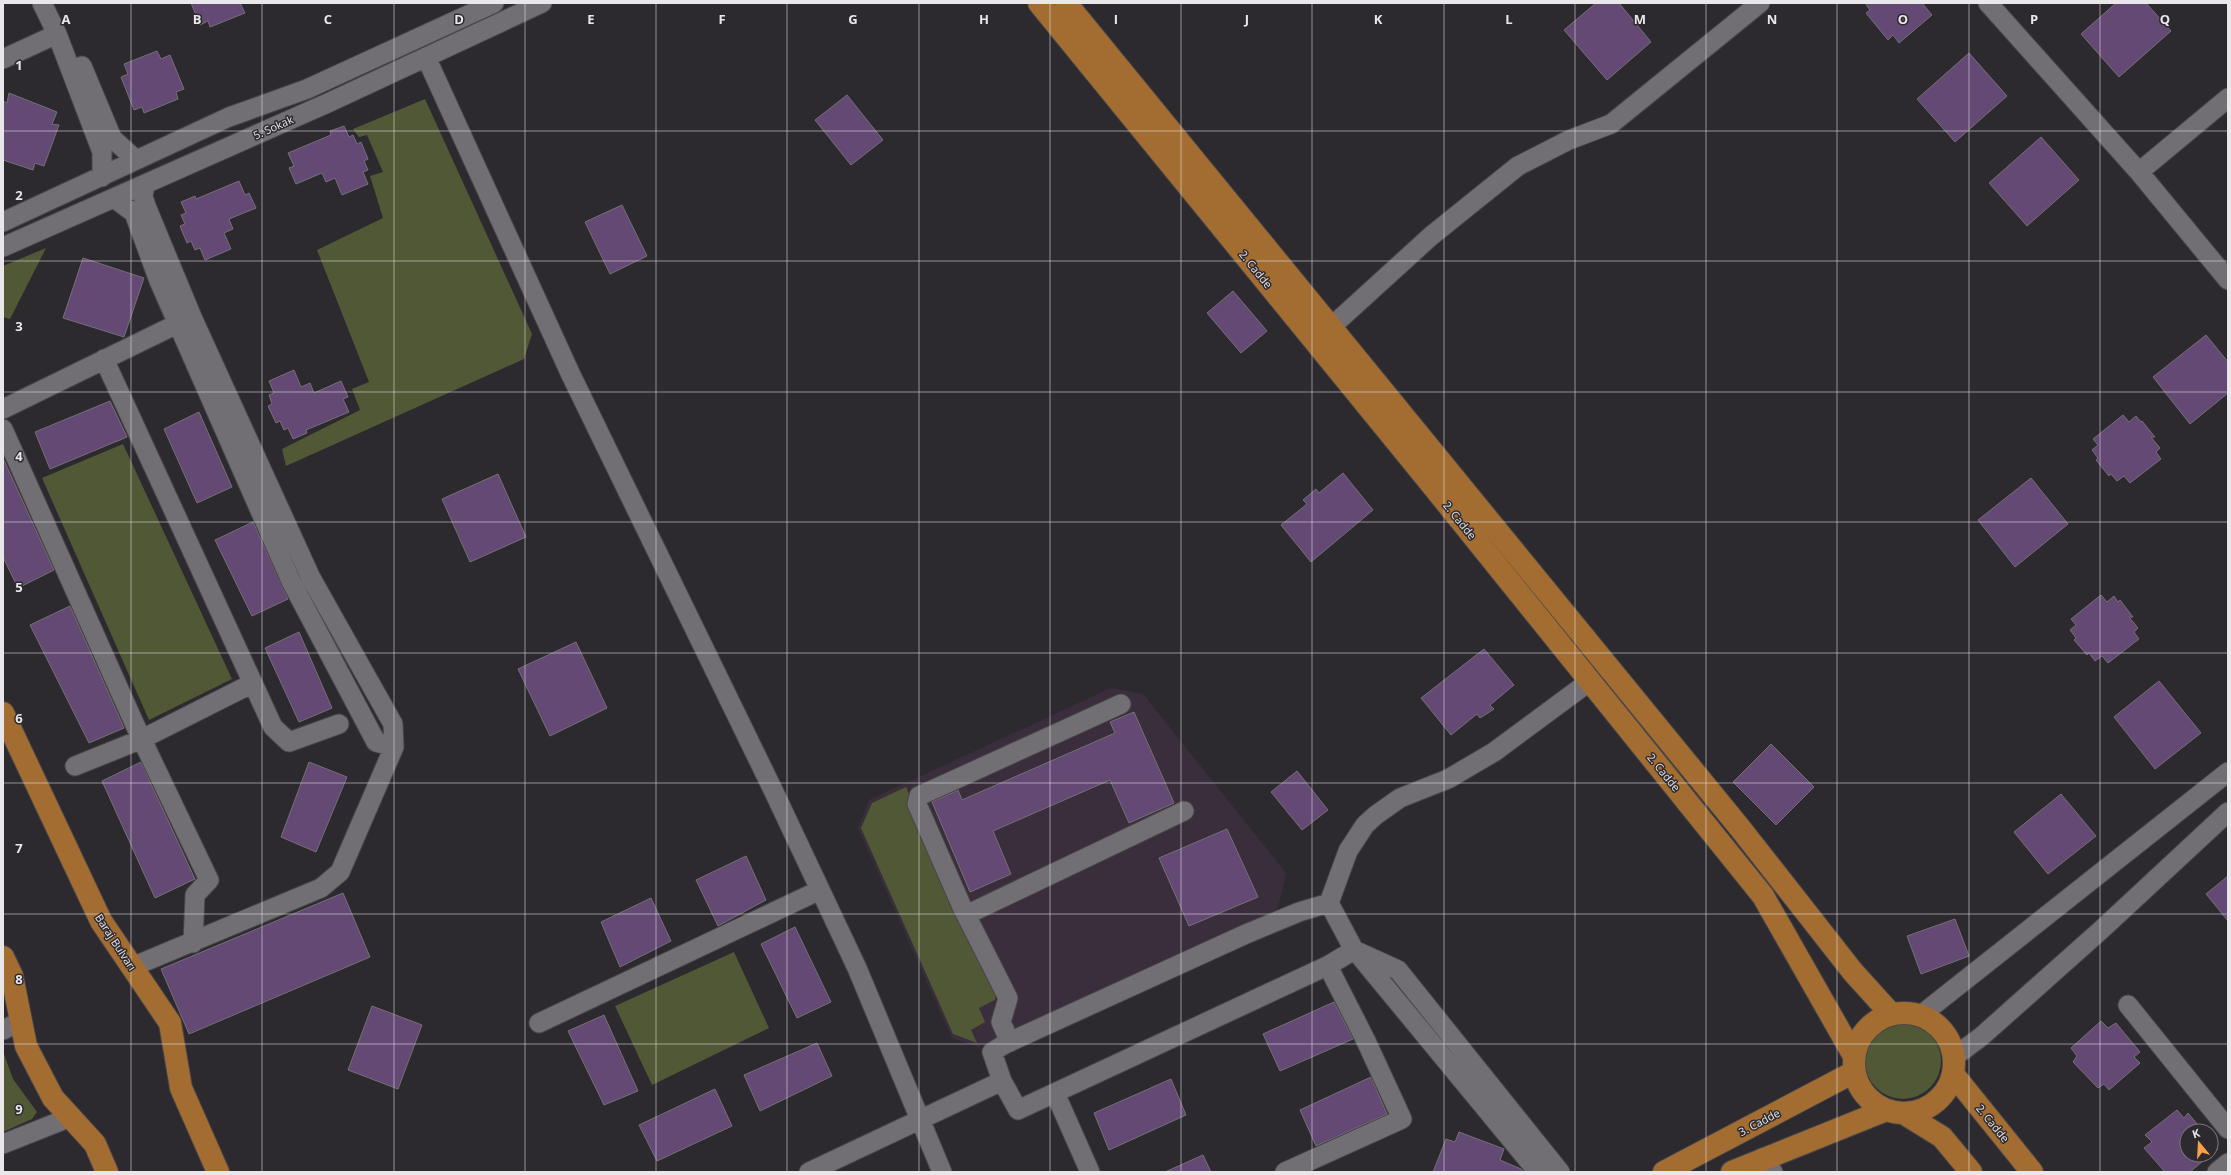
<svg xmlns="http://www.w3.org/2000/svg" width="2231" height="1175" font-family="'Open Sans',sans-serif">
<rect width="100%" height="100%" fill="#2d2a2f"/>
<path fill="#3a2e3c" d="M1111,688L1143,694L1286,873L1277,912L1012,1030L978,1047L952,1038L858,828L869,800Z"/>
<path fill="#515836" d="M425,99L532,334L524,359L286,466L282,449L360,410L352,389L369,382L317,250L383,218L370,176L383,172L367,135L359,137L353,129Z
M46,248L10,319L3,317V266Z
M123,444L232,679L149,720L42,478Z
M906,787L996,993L995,1000L979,1008L985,1022L971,1030L977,1043L953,1034L861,828L872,803Z
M734,952L769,1028L652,1085L615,1006Z
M1865 1061a38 38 0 1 1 76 0a38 38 0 1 1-76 0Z
M3,1051L13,1079L37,1112L32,1119L3,1132Z"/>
<path fill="#634974" stroke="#747076" d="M191,3H240L245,13L210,27L208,21L200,25Z
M1596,3H1619L1651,42L1607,80L1564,30Z
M1865,3H1922L1932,15L1899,43L1893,35L1888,40L1866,13L1870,10Z
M2116,3H2146L2171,31L2119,77L2081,34Z
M157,51L161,59L170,55L184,89L176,92L178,99L144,113L142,107L134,110L121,77L128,74L124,64Z
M1969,53L2007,96L1955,142L1917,99Z
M9,93L57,112L52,124L59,125L44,166L35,163L33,170L3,160V101L7,103Z
M847,95L883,140L851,165L815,120Z
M344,126L349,137L353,135L357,144L361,142L368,159L364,161L368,170L363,172L368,184L342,195L335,178L326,182L322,173L296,184L289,168L294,166L288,153L331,135L330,131Z
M2041,137L2079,180L2027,226L1989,183Z
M239,181L245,195L249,193L256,208L229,219L233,229L224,233L231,249L205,260L200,248L195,250L191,241L187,243L180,226L185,224L181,215L186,213L181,202L195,196L196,199Z
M622,205L647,256L610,274L585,222Z
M83,258L144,278L124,337L63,318Z
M1233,291L1267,331L1241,353L1207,313Z
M2206,335L2228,362V393L2190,424L2153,377Z
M294,370L301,387L310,383L314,393L341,381L348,397L343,399L349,412L306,430L307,433L293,439L288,428L284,430L280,421L276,423L268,406L272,404L269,395L274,393L269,381Z
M110,401L127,437L50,469L35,432Z
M199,412L232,487L197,503L164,429Z
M2123,415L2129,422L2136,416L2141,422L2142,421L2155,437H2151L2160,448L2156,452L2161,459L2130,483L2124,476L2117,481L2111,474L2109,476L2096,460L2098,458L2092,450L2098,445L2093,439Z
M3,458L54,570L18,588L3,557Z
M1343,473L1373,510L1311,562L1281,525L1307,504L1303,500L1316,489L1319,493Z
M498,474L526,537L470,562L442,499Z
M2031,478L2068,524L2015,567L1978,520Z
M253,522L288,599L252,616L215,540Z
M2101,595L2107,602L2114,596L2118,602L2120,600L2133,617H2129L2138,628L2134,632L2139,639L2108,663L2102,656L2095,661L2089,653L2087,655L2074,640L2076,638L2070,630L2076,625L2071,619Z
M70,606L124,728L89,743L30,625Z
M299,632L332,708L299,722L265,648Z
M576,642L607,708L550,736L518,669Z
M1484,649L1514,685L1490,705L1494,709L1480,718L1477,714L1451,735L1421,698Z
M2159,681L2201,733L2155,769L2114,717Z
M1134,712L1174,803L1129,823L1110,780L993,831L1011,874L970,892L932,802L958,790L962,800L1115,733L1110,722Z
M1771,744L1814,787L1776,825L1733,782Z
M141,762L195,879L155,898L102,781Z
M309,762L347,777L316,852L281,837Z
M1297,771L1328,810L1302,830L1271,792Z
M2061,794L2096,836L2048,874L2014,832Z
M1227,829L1258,897L1189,926L1159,858Z
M746,856L766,900L718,926L696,880Z
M2228,876V921L2206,894Z
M343,893L370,957L189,1034L161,969Z
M651,898L671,941L620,967L601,922Z
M1955,919L1969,956L1921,974L1907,936Z
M795,927L831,1002L797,1018L761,944Z
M1334,1002L1353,1039L1280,1071L1263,1034Z
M372,1006L422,1025L398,1089L348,1070Z
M604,1015L638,1091L604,1105L568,1031Z
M2101,1021L2108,1028L2116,1023L2140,1052L2134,1057L2140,1063L2109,1090L2104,1084L2098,1088L2073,1062L2077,1056L2071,1048Z
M817,1043L832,1076L760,1111L744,1075Z
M1371,1077L1387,1114L1316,1146L1300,1110Z
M1171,1079L1186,1115L1109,1150L1094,1113Z
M715,1089L732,1126L657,1161L639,1125Z
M2177,1110L2184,1118L2188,1113L2203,1131H2187V1155H2210L2190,1172H2165L2144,1148L2152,1142L2145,1135Z
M1459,1132L1504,1149L1500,1160L1521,1169L1524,1172H1433L1446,1139L1455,1142Z
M2211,1141L2218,1149L2211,1154Z
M1203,1155L1211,1172H1165Z"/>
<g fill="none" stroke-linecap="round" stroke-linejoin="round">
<g stroke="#48464a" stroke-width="21">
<path id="minor" d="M42,3L57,34L102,152V177
M1988,3L2139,172L2228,280
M426,57L571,375L774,792L857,968L942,1172
M3,59L57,34
M82,66L112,138L135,159
M2139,172L2228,98
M114,198L134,213L159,281L291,581L376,742L394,747
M3,222L229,117L307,89L494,3
M3,247L330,102L542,3
M1330,328L1431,236L1518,166L1569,140L1611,124L1760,3
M104,359L273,727L289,742L339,724
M3,409L177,324
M3,429L135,725L209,880L195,895L193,943
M75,766L142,739L253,683
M1329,903L1354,950L1329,965L1018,1110L1002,1081L992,1052L1005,1044L1246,934L1299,912Z
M1329,903L1348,851L1365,825L1376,815L1400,798L1448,779L1494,752L1590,681
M966,915L1184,811
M1354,950L1398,970L1560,1172
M1359,955L1538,1172
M132,967L321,888L340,872L394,747L393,724L311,578L192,317L146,206L143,196L145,185
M2128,1005L2228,1129
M1921,1015L2228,772
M539,1023L820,890
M3,1030L21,1021
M1010,1042L1001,1022L1008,998L962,907L917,804L919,796L1121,704
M1954,1057L1982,1036L2101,930L2228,812
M1055,1093L1090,1172
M3,1144L71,1117
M1762,1158L1773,1172
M809,1172L1002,1081
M1285,1172L1402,1119L1366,1041L1332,974
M2217,1172L2228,1163"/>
</g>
<g stroke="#48464a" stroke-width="24">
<path id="major" d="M1039,3L1432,485L1763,896L1854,1056
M1066,3L1740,828L1853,972L1891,1014
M3,713L101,921L170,1023L181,1088L218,1172
M3,957L12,976L26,1046L53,1098L95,1144L107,1172
M1854 1063a50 50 0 1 1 100 0a50 50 0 1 1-100 0Z
M1953,1074L2032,1172
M1903,1113L1942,1137L1971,1172
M1664,1172L1854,1072
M1732,1172L1886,1110"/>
</g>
<use href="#minor" stroke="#726f74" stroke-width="19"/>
<use href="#major" stroke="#a36d31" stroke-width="22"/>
</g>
<path fill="none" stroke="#e9e7ea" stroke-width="1" stroke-opacity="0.55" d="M131,3V1172M262,3V1172M394,3V1172M525,3V1172M656,3V1172M787,3V1172M919,3V1172M1050,3V1172M1181,3V1172M1312,3V1172M1444,3V1172M1575,3V1172M1706,3V1172M1837,3V1172M1969,3V1172M2100,3V1172M3,131H2228M3,261H2228M3,392H2228M3,522H2228M3,653H2228M3,783H2228M3,914H2228M3,1044H2228"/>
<g text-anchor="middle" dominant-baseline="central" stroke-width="3" stroke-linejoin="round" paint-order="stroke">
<g font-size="11" fill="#e9e7ea" stroke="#2d2a2f">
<text transform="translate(273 127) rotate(-24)">5. Sokak</text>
<text transform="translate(1256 269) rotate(51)">2. Cadde</text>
<text transform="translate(1460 520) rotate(51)">2. Cadde</text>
<text transform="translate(1664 772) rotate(51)">2. Cadde</text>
<text transform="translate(116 942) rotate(57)">Baraj Bulvarı</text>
<text transform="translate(1759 1122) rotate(-28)">3. Cadde</text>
<text transform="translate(1993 1123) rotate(51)">2. Cadde</text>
</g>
</g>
<g font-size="13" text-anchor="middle" font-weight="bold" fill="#e9e7ea" stroke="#2d2a2f" stroke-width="3" stroke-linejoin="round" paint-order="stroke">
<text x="66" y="24">A</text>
<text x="197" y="24">B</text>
<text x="328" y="24">C</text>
<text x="459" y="24">D</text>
<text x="591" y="24">E</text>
<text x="722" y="24">F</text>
<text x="853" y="24">G</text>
<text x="984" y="24">H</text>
<text x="1116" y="24">I</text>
<text x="1247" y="24">J</text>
<text x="1378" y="24">K</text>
<text x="1509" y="24">L</text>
<text x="1640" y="24">M</text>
<text x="1772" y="24">N</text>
<text x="1903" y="24">O</text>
<text x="2034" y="24">P</text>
<text x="2165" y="24">Q</text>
<text x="19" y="70">1</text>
<text x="19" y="200">2</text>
<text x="19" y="331">3</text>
<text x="19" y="461">4</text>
<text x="19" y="592">5</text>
<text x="19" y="723">6</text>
<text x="19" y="853">7</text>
<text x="19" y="984">8</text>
<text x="19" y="1114">9</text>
</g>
<rect width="2231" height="1175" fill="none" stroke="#e9e7ea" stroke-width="8"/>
<g transform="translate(2199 1143) rotate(342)"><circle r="19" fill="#2d2a2f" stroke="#78767a"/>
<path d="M0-3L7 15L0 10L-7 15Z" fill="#f8a14a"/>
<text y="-6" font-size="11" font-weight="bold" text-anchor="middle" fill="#e9e7ea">K</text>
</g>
</svg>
